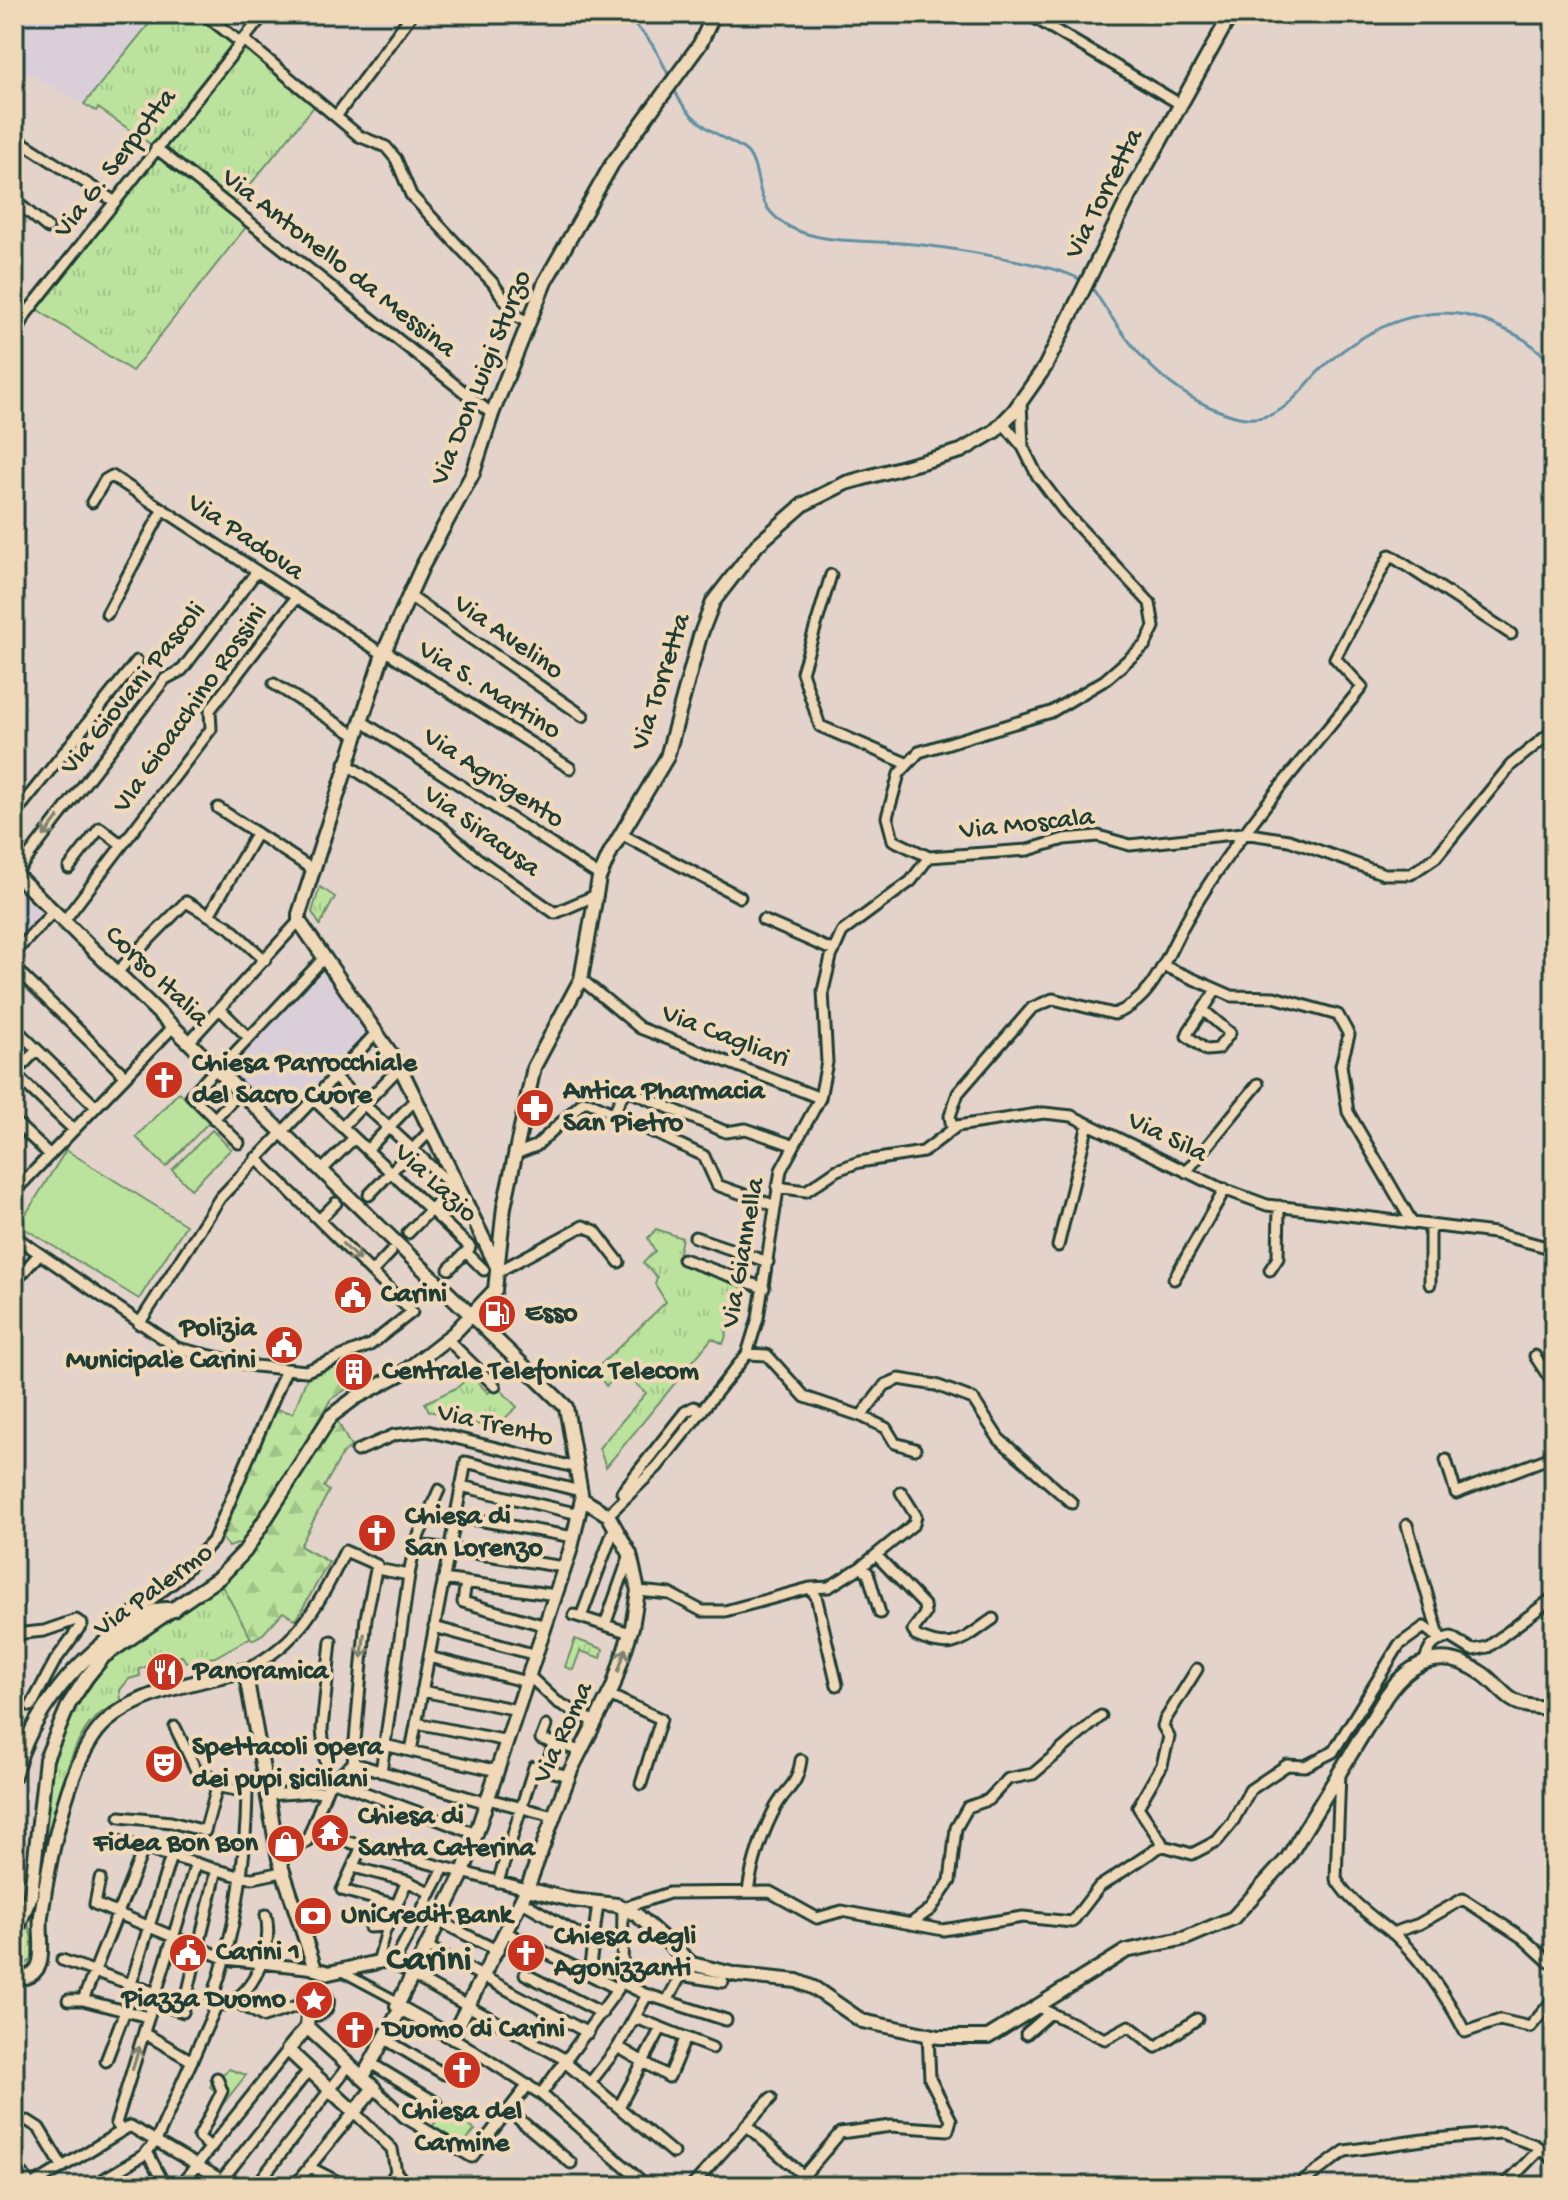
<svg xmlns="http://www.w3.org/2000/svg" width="1568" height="2200" font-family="'Gochi Hand',sans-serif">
<defs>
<pattern id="grass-tufts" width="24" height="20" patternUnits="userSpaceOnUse" patternTransform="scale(2)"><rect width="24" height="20" fill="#bce39e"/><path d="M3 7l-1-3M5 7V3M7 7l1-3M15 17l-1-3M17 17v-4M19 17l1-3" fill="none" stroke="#a1c489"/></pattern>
<pattern id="forest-firs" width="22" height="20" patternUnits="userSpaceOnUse" patternTransform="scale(2)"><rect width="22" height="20" fill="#bce39e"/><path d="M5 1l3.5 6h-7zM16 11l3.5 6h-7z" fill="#a1c489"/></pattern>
</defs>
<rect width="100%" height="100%" fill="#e3d3cb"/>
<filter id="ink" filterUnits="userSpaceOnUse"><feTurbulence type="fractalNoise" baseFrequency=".0125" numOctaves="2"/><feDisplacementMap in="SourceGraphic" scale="16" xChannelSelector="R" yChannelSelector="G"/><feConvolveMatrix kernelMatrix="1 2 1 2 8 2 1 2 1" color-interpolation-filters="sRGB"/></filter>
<g filter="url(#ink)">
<path fill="#dacfd8" d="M28,14H157L84,104L14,66V32Z
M14,886L42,914L14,943Z
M323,964L371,1031L283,1123L225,1067Z"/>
<path fill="url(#grass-tufts)" stroke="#6e9069" stroke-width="2" d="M157,14H204L317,103L232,207L250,222L132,371L32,306L156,148L98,108L96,111L84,104Z
M320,887L335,897L320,925L312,912Z
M656,1229L682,1238L679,1252L683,1260L745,1281L723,1344L712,1338L606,1467L599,1448L646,1393L623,1372L606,1386L595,1370L666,1302L655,1284L657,1277L643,1263L655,1251L648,1238Z
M471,1375L488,1393L498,1387L517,1407L502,1421L509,1429L506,1432L429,1411L425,1403L458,1387Z
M221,1584L251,1637L215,1657L186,1662L182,1656L139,1669L140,1676L129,1679L120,1690L121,1701C113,1706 102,1711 95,1718C58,1754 44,1869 32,1921L50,1759L59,1733L107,1662Z
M575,1639L603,1649L601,1658L580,1651L573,1670L565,1667Z"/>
<path fill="url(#forest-firs)" stroke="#6e9069" stroke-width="2" d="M339,1365L350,1387L331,1399L248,1540L229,1547L222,1539L274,1409L293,1413L307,1378Z
M336,1418L351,1447L343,1453L324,1487L329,1491L300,1546L329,1562L296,1620L283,1612L263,1634L252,1640L221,1584L249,1555Z"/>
<path fill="#bce39e" stroke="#6e9069" stroke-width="2" d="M179,1092L209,1122L166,1167L136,1137Z
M212,1130L231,1149L191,1189L172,1170Z
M66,1150L186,1225L139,1299L19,1225Z
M27,1920L32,1939V1959L22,1967L14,1961Z
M229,2069L246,2075L220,2108L211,2102L216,2091L210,2087L217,2072L223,2074Z
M448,2114L475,2130L460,2147L431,2129L439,2117L444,2120Z"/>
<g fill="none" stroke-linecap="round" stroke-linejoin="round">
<path stroke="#6190a2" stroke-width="3" d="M616,14C644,27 655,46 668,74
M675,91C684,112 702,126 722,137C730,142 742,146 748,153C760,169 756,193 769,210C797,246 860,240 901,243C933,245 1056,264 1079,279
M1093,289C1126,341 1157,386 1217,410C1235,417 1251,422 1270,415C1292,407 1307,382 1324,366C1366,328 1429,298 1485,321C1515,333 1535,342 1554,368"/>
<g stroke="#1f3d34" stroke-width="13">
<path id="pedestrian" d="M369,1928L387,1927L377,1962
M341,1971L399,2002"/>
</g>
<g stroke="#1f3d34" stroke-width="15">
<path id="minor" d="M204,14L241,43
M1028,14L1180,104
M14,16L16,14
M243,39L359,136L386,147L396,159L411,195L493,283L515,315L527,322
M337,115L412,14
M14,137L114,201
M156,148L492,414
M14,200L48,228
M14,304L26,314
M14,339L26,314L264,14
M1021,402L1023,447
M1003,423L1023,447L1037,475L1064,511L1150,603L1154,627L1145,645L1105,680L1051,712L919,752L899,774L887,817L893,840L929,857L1028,850L1064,839L1098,836L1130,845L1243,833L1289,840L1384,874H1411L1436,857L1511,765L1554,730
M92,502L105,480L112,476L383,654
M831,575L802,672L820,726L908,764
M408,595L583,716
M107,614L163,509
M384,650L570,768
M274,684L355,735
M360,720L600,876
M345,763L443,828L478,859L555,913L594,896
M218,808L312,869
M14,815L137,661
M621,834L740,897
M69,868L100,828L122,845
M15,874L165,679L182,670L257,571
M209,915L257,833
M763,920L834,951
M64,921L211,729L210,710L295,599
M14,953L54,911
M14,967L125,1076
M1166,967L1232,996L1274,997L1338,1015L1349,1035L1341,1065L1348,1112L1412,1222
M117,972L186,902L229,927L265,960
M581,979L640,1028L820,1098
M220,1009L249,1038
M1203,1010L1230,1033L1218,1049L1206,1050L1187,1036L1189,1031L1216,990
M14,1027L96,1107
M189,1042L299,921
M216,1069L191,1095L239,1143
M218,1071L325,957
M14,1073L74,1130
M14,1074L37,1050
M334,1077L460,1193
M313,1099L470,1247L467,1253L484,1270
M613,1115L625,1089L726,1132L746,1129L792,1145
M214,1119L240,1092
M14,1121L50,1155
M342,1127L400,1067
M952,1128L950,1116L958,1093L1032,1008L1053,999L1114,1014C1154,1001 1167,953 1186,921C1235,836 1301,762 1362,687L1335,658L1390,555L1511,634
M367,1150L416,1099
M515,1154L536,1146L583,1102H589L704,1156L717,1185L773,1205
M14,1171L25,1181
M321,1171L354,1138
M1186,1172L1258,1084
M777,1187L806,1191L837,1170L859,1162L923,1152L957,1126L1044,1113L1072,1116L1218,1187L1267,1205L1494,1233L1554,1249
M14,1192L173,1027
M369,1195L430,1131
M319,1220L336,1203
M408,1233L452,1188
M14,1236L177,1348L255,1366L306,1371L370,1345L412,1312L256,1158
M695,1237L768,1262
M1058,1246L1088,1124
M683,1259L764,1288
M449,1269L468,1250
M1270,1270L1278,1258L1279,1206
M499,1271L583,1226L595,1231L619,1262
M372,1272L391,1252
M1174,1279L1225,1189
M14,1283L39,1254
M1430,1284V1225
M139,1324L220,1198L377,1032
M446,1338L495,1386
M747,1354L767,1355L805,1397L861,1416L886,1428L895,1443L915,1449
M1535,1356L1554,1385
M861,1416L885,1385L899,1379L936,1385L973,1399L999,1439L1072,1503
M357,1451L394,1435L427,1431L578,1468
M1446,1460L1456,1493L1554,1456
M461,1486L579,1514
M622,1492L685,1412L694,1407L702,1411
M608,1515L657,1467L747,1354L758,1318L781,1170L820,1098L827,1062L823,991L831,957L842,932L911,881L929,857
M455,1516L574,1537
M1407,1525L1440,1639
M415,1544L564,1567
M877,1556L924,1605L925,1614L913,1630L916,1636C954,1653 962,1640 993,1619
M861,1567L868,1573L880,1613
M377,1569L409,1575
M443,1579L556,1595
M466,1582L463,1602L546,1626
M810,1588L816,1596L837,1685
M638,1591L670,1594L702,1611H725L810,1588L829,1587L861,1567L914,1524L916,1516L901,1492
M574,1615L630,1633
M581,1617L615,1526
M605,1625L629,1557
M434,1627L536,1655
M122,1629L123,1621L174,1582L213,1541L285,1372
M14,1634L44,1631L76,1620L82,1624L55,1661L31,1706
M429,1657L527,1682
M1425,1660C1430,1645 1435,1640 1451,1637L1472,1650L1488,1647L1554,1597
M245,1670C300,1643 319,1604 345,1551L377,1565L366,1618L353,1763
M529,1676L557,1702L595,1722
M422,1691L518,1710
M609,1695L661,1719L641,1784
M416,1723L508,1741
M546,1726L541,1739L581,1751
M175,1727L196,1770L219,1780L220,1787L247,1792C246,1864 236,1931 212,1999L218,2002
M384,1745L498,1771
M411,1751L466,1462L580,1491
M353,1763L487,1803
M546,1769L554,1743
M381,1772L409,1575L415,1544L439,1490
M1340,1772L1336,1879C1349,1901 1370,1915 1390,1931C1418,1954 1449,2000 1465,2032L1500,2020L1530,2027L1554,1999
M334,1781L476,1834
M328,1786L322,1729L331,1641
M267,1795L326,1791
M488,1799L553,1816
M120,1817L171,1822L205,1831L219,1780
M310,1832L527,1889
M115,1840L242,1877L253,1878L282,1872
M362,1846L342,1890L396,1905
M1164,1846L1138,1807L1162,1765L1169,1737L1163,1726L1165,1720L1197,1669
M279,1859L307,1841L328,1786L353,1763
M353,1867L407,1881L431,1893
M100,1879L95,1904L226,1959L315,1969
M498,1882L534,1767L569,1776
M748,1891C752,1863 763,1830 777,1805C789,1785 797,1787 801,1760
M521,1901L593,1943
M441,1922L498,1951
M910,1924L931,1909L950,1881L956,1828L968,1807L988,1800L1008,1779L1033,1774L1101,1716
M387,1927L407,1881
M507,1933L618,1989
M1392,1933L1419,1924L1463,1899L1523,1938L1549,1962
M428,1947L588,2033
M62,1960L156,1993
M394,1962L444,1868
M525,1974L602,2013
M589,1974L598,1903
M413,1976L568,2061
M620,1982L645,1994L726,2020
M131,1984L171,1856
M238,1999L240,2004L264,2017L303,2004
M68,2000H83L148,2017
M83,2000L143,1850
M667,2001L681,1975L723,1982
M153,2002L183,2012L217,1869
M218,2002L225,2005C256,1992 273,1947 266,1915
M1038,2007L1105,2039L1129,2026L1156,2047L1197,2019
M636,2018L712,2048
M144,2033L192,2061
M1026,2034L1049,2014
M452,2037L541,2094L647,2186
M385,2039L444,2074
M618,2047L669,2077L685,2039
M106,2061L125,2011
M566,2063L673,2153
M372,2064L437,2103
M590,2083L618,2047L647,1995
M374,2088L404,2117L472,2157L528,2085
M541,2094L618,1989L622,1974L623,1908L669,1893L770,1892L817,1918L842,1911L943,1930L1023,1917L1072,1922L1099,1887L1158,1848L1164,1846L1192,1854L1217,1841L1232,1823L1250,1790L1287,1765L1305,1766L1333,1752L1399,1645L1424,1627L1440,1639
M619,2107L660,2030
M509,2111L571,2163
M28,2121L39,2128L62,2166
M746,2125L815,2186
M121,2130L116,2123L196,1863
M211,2148L199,2137L222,2091L217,2078
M147,2152L161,2178L149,2186
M14,2162L31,2186
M309,2167L346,2186
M396,2172L407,2186
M31,2186L130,2126L222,2180
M92,2186L144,2155L156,2141L218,2002
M180,2186L288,2050
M217,2186L309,2070
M256,2186L349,2065
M294,2186L354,2112L392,2149L396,2172L387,2186
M692,2186L771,2098
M795,2186L840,2133L891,2126L948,2130L951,2120L930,2079L928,2035
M1297,2186L1345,2151L1423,2140L1501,2133L1535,2145L1554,2160
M1504,2186L1540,2149"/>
</g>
<g stroke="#1f3d34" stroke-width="18">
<path id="tertiary" d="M14,873L566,1407L582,1499L571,1548L463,1873L397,2006L452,2037L527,1889L571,1770L613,1687L632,1627L638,1591L630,1554L608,1515L582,1499
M499,1271L400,1067L299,921V914L383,654L422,567L473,473L492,414L545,282L612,164L700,44L714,14
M14,1776C31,1712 78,1656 134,1622C147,1614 158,1606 174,1610
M527,1889L572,1900L617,1905L637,1915L692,1964L737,1975L797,1981L814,1988L862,2021L939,2037H988L1126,1951L1186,1938L1233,1918L1287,1859L1386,1696C1411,1660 1443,1646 1483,1674C1493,1681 1501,1692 1511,1699C1524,1708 1539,1707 1554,1708
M14,1938L31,1894L46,1759L69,1704L86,1678L104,1656L220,1577L245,1551L331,1416L355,1398L404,1372L454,1333L495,1290L504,1207L534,1067L581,979L599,878L611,851L667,757L700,636L713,602L757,545L804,504L846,483L961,451L995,431L1014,411L1045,367L1128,199L1231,14
M315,1969L329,1973L387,1960L415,1973
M14,1971L26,1977C32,1975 36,1972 39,1965C44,1951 39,1932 41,1916C48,1865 68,1754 107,1721C142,1690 202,1682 245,1670L279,1859L315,1969
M303 2002a12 12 0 1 1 24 0a12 12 0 1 1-24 0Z
M307,2027L374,2088L354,2112L288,2050L307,2027L308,2012
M363,2077L401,2008"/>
</g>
<use href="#pedestrian" stroke="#f0d9b8" stroke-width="7"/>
<use href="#minor" stroke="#f0d9b8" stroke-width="9"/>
<use href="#tertiary" stroke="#f0d9b8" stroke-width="12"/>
</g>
<defs><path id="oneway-shaft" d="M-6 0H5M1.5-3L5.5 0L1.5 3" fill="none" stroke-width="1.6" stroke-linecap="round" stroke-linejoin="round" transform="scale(2)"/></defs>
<g stroke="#7d836f">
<use href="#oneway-shaft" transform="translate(51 827) rotate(128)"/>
<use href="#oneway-shaft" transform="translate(351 1252) rotate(45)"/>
<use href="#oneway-shaft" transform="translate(363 1646) rotate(96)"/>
<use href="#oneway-shaft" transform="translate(622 1660) rotate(-72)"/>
<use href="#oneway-shaft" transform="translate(136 2058) rotate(-73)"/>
</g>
</g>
<defs>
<g id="church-disc" transform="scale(2)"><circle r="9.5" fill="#c8321e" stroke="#f0d9b8"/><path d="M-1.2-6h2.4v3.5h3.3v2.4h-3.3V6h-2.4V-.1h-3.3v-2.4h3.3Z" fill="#fff"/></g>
<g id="pharmacy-disc" transform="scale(2)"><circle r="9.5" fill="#c8321e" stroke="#f0d9b8"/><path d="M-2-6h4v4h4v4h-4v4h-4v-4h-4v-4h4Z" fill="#fff"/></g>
<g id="civic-disc" transform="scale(2)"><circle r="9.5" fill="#c8321e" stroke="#f0d9b8"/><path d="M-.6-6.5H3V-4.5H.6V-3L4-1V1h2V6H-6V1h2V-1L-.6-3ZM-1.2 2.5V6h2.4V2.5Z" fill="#fff"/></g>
<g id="fuel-disc" transform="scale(2)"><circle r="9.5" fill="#c8321e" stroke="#f0d9b8"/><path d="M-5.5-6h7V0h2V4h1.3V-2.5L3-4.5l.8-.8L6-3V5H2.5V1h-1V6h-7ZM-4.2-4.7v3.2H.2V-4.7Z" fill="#fff"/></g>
<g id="building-disc" transform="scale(2)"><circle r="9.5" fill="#c8321e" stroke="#f0d9b8"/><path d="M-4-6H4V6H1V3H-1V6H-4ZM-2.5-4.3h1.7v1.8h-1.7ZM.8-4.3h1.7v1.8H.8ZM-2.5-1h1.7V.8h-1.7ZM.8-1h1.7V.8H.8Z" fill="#fff"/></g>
<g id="restaurant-disc" transform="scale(2)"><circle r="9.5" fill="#c8321e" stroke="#f0d9b8"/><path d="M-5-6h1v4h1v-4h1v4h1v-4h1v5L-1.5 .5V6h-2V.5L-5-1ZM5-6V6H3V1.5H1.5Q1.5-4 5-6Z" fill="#fff"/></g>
<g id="theatre-disc" transform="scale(2)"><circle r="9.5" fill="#c8321e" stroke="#f0d9b8"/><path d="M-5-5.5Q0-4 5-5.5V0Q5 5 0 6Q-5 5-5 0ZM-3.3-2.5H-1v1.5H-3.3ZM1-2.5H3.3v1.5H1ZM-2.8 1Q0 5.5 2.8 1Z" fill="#fff"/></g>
<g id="temple-disc" transform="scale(2)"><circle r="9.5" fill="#c8321e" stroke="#f0d9b8"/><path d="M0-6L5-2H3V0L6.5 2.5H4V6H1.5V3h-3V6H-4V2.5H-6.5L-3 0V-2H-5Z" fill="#fff"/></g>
<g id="shop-disc" transform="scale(2)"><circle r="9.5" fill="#c8321e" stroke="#f0d9b8"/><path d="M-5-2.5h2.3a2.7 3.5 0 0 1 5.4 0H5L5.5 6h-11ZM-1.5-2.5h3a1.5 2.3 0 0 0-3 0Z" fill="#fff"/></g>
<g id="bank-disc" transform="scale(2)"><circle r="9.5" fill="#c8321e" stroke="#f0d9b8"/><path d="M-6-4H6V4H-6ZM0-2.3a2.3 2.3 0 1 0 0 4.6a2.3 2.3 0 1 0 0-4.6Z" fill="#fff"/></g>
<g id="sight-disc" transform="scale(2)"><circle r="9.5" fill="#c8321e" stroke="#f0d9b8"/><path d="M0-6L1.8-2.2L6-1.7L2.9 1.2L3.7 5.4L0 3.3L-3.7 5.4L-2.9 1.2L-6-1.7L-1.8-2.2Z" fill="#fff"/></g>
</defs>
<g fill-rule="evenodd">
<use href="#church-disc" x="164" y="1080"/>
<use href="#pharmacy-disc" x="535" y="1108"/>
<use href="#civic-disc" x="353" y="1295"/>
<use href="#fuel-disc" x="497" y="1314"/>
<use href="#civic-disc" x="284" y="1345"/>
<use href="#building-disc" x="354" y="1372"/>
<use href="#church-disc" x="377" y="1533"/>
<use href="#restaurant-disc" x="165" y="1672"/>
<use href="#theatre-disc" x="164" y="1764"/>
<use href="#temple-disc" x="330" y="1833"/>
<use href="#shop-disc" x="286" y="1844"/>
<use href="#bank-disc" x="313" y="1916"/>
<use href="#civic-disc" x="188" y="1953"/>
<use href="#church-disc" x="526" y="1953"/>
<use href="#sight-disc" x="314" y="2000"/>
<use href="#church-disc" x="355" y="2030"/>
<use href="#church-disc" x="462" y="2070"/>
</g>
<g text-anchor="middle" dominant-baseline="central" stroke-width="8" stroke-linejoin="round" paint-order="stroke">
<g font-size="28" fill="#1f3d34" stroke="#f0d9b8">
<text transform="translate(116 164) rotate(-52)">Via G. Serpotta</text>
<text transform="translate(1105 194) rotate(-63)">Via Torretta</text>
<text transform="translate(338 264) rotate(38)">Via Antonello da Messina</text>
<text transform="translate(482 378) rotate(-68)">Via Don Luigi Sturzo</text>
<text transform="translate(245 538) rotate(34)">Via Padova</text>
<text transform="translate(508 638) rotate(35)">Via Avelino</text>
<text transform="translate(662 682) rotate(-72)">Via Torretta</text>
<text transform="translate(134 689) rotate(-51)">Via Giovani Pascoli</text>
<text transform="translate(489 691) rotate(32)">Via S. Martino</text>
<text transform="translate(191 709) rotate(-55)">VIa Gioacchino Rossini</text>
<text transform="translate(493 779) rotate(33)">Via Agrigento</text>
<text transform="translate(1027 825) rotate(-6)">Via Moscala</text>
<text transform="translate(481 832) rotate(36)">Via Siracusa</text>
<text transform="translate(156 977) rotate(44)">Corso Italia</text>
<text transform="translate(725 1037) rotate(21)">Via Cagliari</text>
<text transform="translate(1167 1138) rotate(26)">Via Sila</text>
<text transform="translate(435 1184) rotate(43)">Via Lazio</text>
<text transform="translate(744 1253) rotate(-80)">Via Giannella</text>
<text transform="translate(495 1426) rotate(13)">Via Trento</text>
<text transform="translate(154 1591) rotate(-36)">Via Palermo</text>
<text transform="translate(564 1733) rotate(-65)">Via Roma</text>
</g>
<g font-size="28" font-weight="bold" fill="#1f3d34" stroke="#f0d9b8" text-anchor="start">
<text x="192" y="1064">Chiesa Parrocchiale<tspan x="192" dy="32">del Sacro Cuore</tspan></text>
<text x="563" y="1092">Antica Pharmacia<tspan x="563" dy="32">San Pietro</tspan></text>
<text x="381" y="1295">Carini</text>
<text x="525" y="1314">Esso</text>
<text x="256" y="1329" text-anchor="end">Polizia<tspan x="256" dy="32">Municipale Carini</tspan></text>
<text x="382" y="1372">Centrale Telefonica Telecom</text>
<text x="405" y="1517">Chiesa di<tspan x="405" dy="32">San Lorenzo</tspan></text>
<text x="193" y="1672">Panoramica</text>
<text x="192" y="1748">Spettacoli opera<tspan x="192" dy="32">dei pupi siciliani</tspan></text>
<text x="358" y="1817">Chiesa di<tspan x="358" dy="32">Santa Caterina</tspan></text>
<text x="258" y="1844" text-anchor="end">Fidea Bon Bon</text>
<text x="341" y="1916">UniCredit Bank</text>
<text x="554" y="1937">Chiesa degli<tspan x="554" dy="32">Agonizzanti</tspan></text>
<text x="216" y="1953">Carini 1</text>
<text x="286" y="2000" text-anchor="end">Piazza Duomo</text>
<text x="383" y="2030">Duomo di Carini</text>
<text x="462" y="2112" text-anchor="middle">Chiesa del<tspan x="462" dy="32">Carmine</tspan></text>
</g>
<g font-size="36" font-weight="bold" fill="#1f3d34" stroke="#f0d9b8">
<text x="429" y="1961">Carini</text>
</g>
</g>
<rect width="1568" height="2200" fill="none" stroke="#f0d9b8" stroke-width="48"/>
<rect x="24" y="24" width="1520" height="2152" fill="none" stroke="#1f3d34" stroke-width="3" filter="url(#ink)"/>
</svg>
